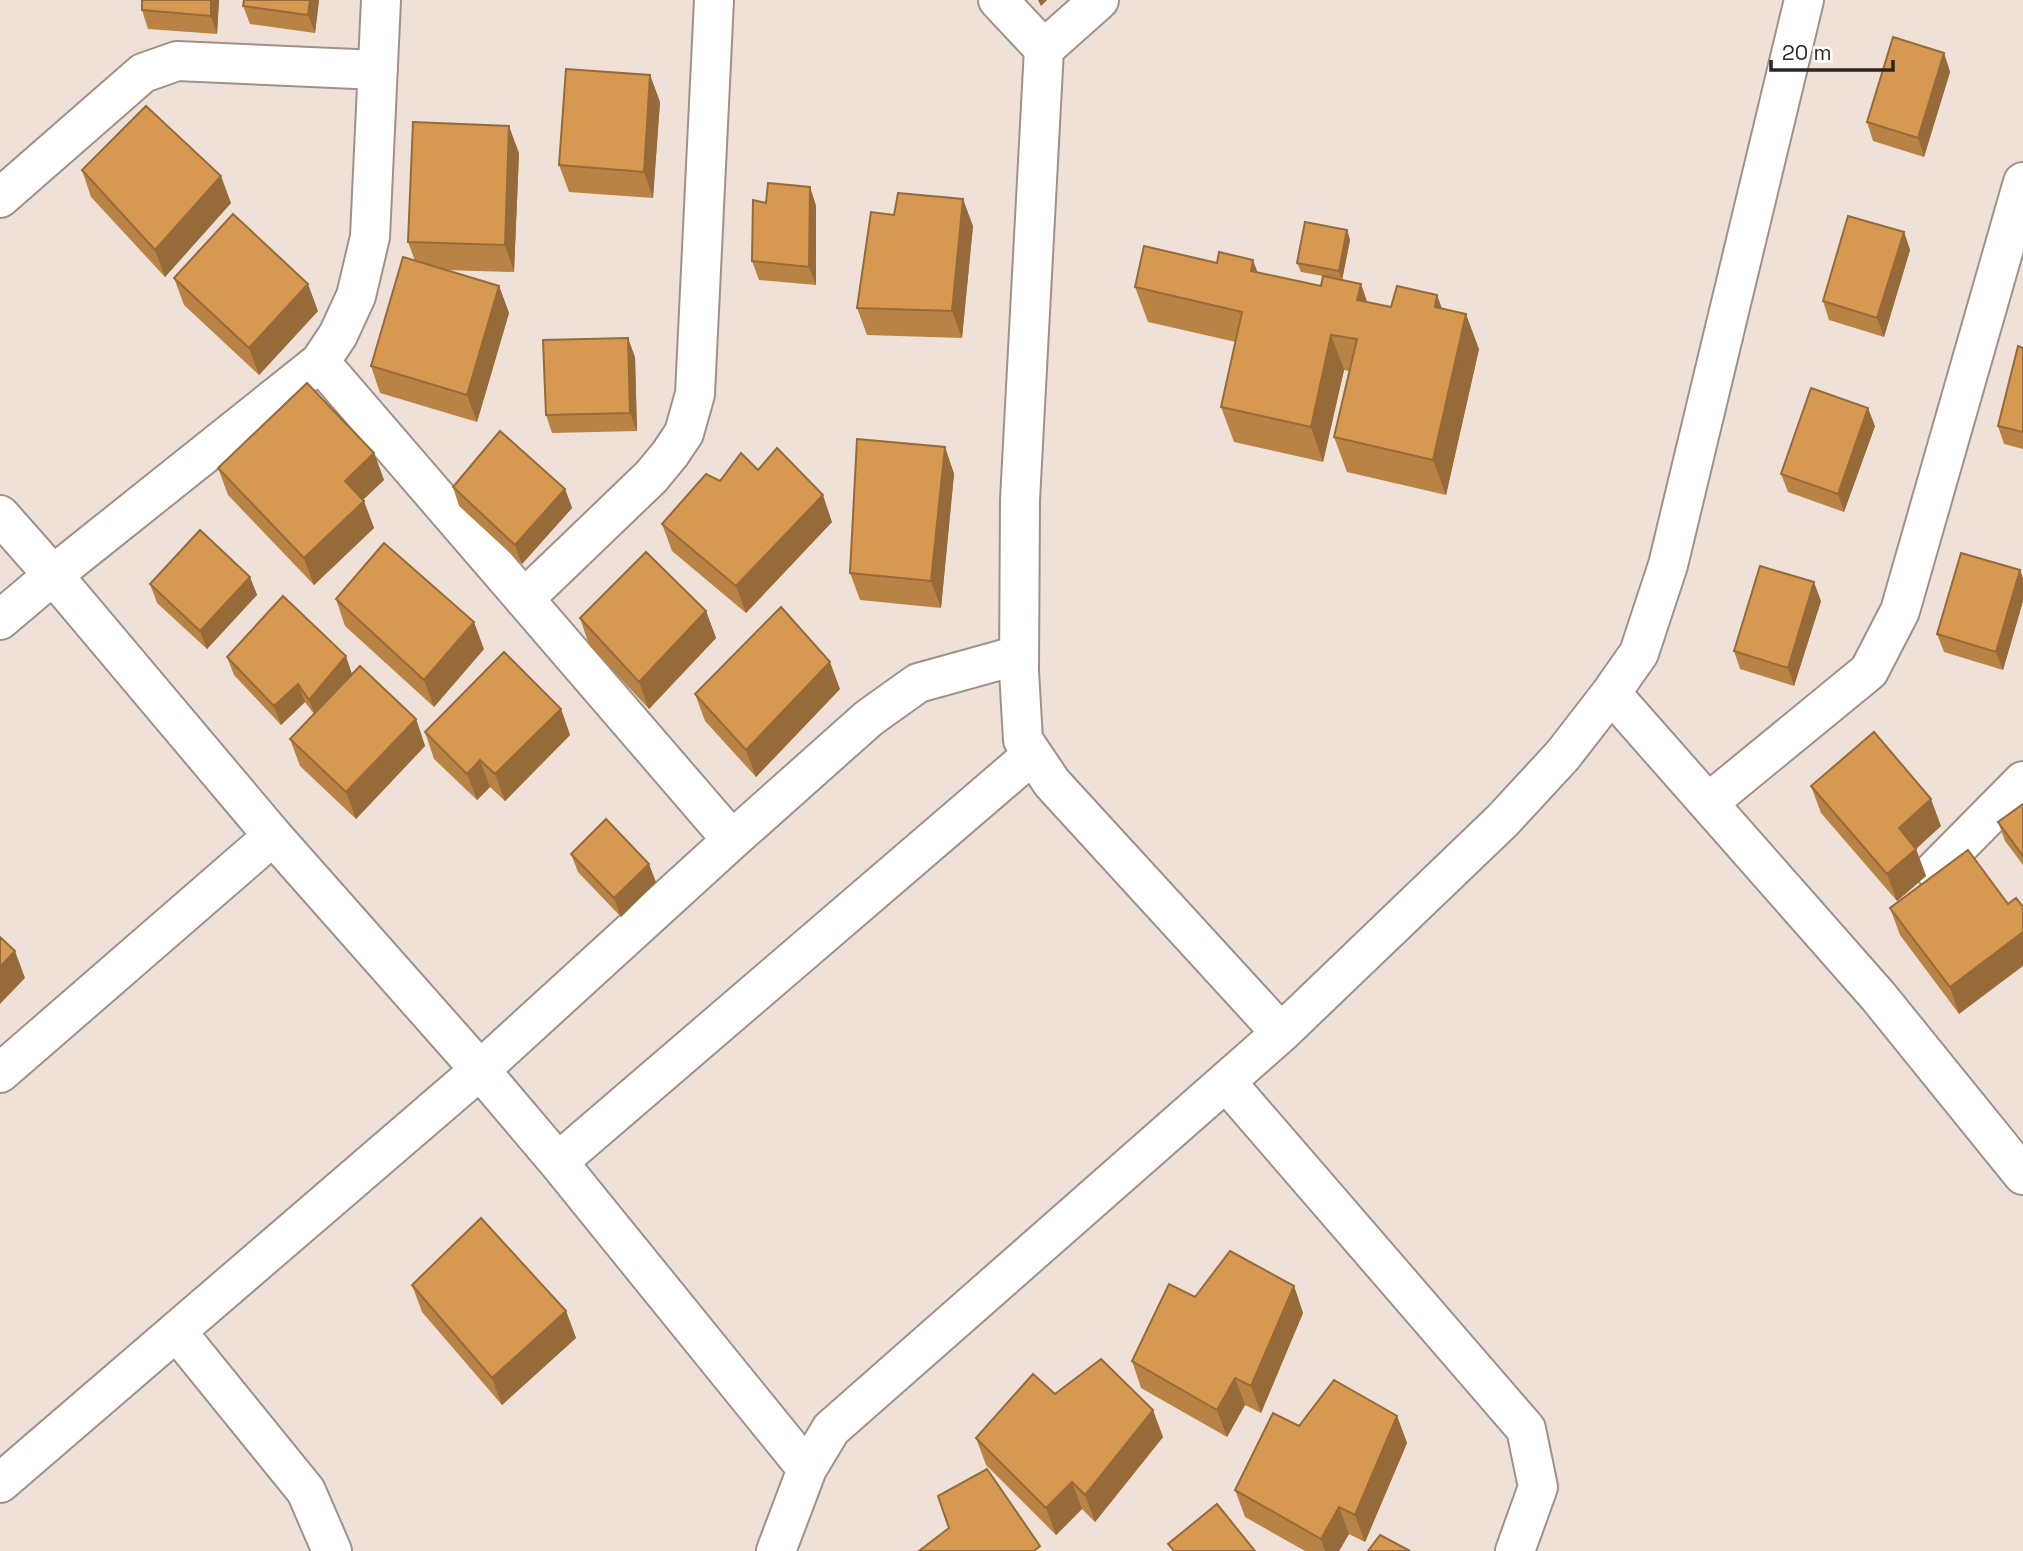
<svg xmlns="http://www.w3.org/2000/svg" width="2023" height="1551" font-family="'Space Grotesk',sans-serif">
<rect width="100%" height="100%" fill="#f0e1d8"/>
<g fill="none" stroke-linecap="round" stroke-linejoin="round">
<g stroke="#9f9189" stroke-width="42">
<path id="minor" d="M998,0L1044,49L1020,500L1019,671L1023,740L1052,783L1281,1033
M1044,49L1099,0
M0,198L143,73L177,61L378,70
M320,362L732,840
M0,515L53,575L273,836L480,1070L558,1162L807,1469
M524,599L651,477L670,454L684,433L695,394L714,0
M0,620L53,575L320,362L338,335L356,296L370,237L381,0
M1611,693L1878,996L2023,1175
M1708,803L1869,671L1900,611L2023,182
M1935,870L2023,781
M0,1073L273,836
M1226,1082L1526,1429L1538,1487L1515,1551
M558,1162L1032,755
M177,1332L306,1491L332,1551
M0,1483L480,1070L732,840L869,718L918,683L1019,655
M776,1551L807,1469L831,1429L1281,1033L1503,820L1563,755L1611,693L1639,653L1668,565L1804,0"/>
</g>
<use href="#minor" stroke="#fff" stroke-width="38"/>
</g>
<path fill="#b98346" d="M142,0H219L217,34L148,29L142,10Z
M319,0L315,33L250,24L243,6Z
M1944,53L1950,72L1924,157L1873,141L1867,122Z
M650,75L660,102L653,198L569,192L559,165Z
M519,153L514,272L444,270L499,286L509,313L477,422L380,393L371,366L415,261L408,242Z
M82,170L231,203L165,277L91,197Z
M810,187L816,206V285L759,280L752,261L766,203Z
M894,215L973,226L962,338L867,335L857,308Z
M1347,230L1350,240L1342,280L1361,284L1367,302L1391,307L1442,309L1479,349L1446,495L1347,472L1334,437L1349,371L1344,370L1323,462L1234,442L1221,407L1236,342L1148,322L1135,287L1257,272L1321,286L1323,276L1301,272L1297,263Z
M1904,232L1910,250L1884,337L1829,320L1823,301Z
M174,278L318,311L259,375L184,305Z
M2023,348V449L2004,444L1998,426Z
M635,357L637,431L552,433L546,415Z
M1875,426L1844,512L1788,492L1781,474Z
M945,447L954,474L941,608L860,600L850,573Z
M374,453L384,480L363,500L374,528L314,585L228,495L218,468Z
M758,470L832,522L746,613L672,551L662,524L720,481Z
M453,487L565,489L572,508L522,564L459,506Z
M2020,570L2023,579V601L2003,670L1944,652L1937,634Z
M250,577L257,595L207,649L157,603L150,584Z
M336,599L484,649L434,707L345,626Z
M1821,601L1794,686L1740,669L1734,651Z
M706,611L716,638L649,709L589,645L580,618Z
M227,657L352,673L416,719L425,746L356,819L300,766L290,739L314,714L305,702L281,725L234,675Z
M840,689L756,777L705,721L695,694Z
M561,709L570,735L505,801L490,787L477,800L434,759L425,732Z
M1811,786L1941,826L1916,849L1926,876L1897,901L1821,813Z
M2023,804V865L2005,841L1998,822Z
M571,854L656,882L621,917L578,872Z
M2008,904L1959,1014L1900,935L1890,908Z
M412,1285L566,1311L576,1338L502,1405L422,1312Z
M1294,1286L1303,1313L1261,1413L1245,1405L1227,1437L1141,1388L1132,1361Z
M1055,1394L1163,1437L1095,1522L1082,1509L1056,1535L986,1465L976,1438Z
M1397,1416L1407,1443L1365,1542L1349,1534L1339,1551H1305L1245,1517L1235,1490L1299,1426Z"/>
<path fill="#966a39" d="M211,0H219L217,34L211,16Z
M310,0H319L315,33L308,15Z
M1038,0H1047L1041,6Z
M1944,53L1950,72L1924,157L1918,138Z
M650,75L660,102L653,198L644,172Z
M509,126L519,153L514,272L505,245Z
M221,176L231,203L165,277L155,250Z
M810,187L816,206V285L809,267Z
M963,199L973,226L962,338L952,311Z
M1347,230L1350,240L1342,280L1339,271Z
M1904,232L1910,250L1884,337L1877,318Z
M1253,260L1266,295L1251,271Z
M308,284L318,311L259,375L249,348Z
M1361,284L1373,319L1357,300Z
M499,286L509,313L477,422L467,395Z
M1437,295L1450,330L1435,307Z
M1466,314L1479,349L1446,495L1433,460Z
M1331,335L1344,370L1323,462L1311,427Z
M628,338L635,357L637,431L630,413Z
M1868,408L1875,426L1844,512L1838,494Z
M945,447L954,474L941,608L931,581Z
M374,453L384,480L354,508L345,481Z
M565,489L572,508L522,564L515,545Z
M823,495L832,522L746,613L736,586Z
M364,501L374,528L314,585L304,558Z
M2020,570L2023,579V601L2003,670L1996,652Z
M250,577L257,595L207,649L200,631Z
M1814,582L1821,601L1794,686L1788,668Z
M706,611L716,638L649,709L639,682Z
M474,622L484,649L434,707L424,680Z
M346,656L352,674L316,718L309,700Z
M830,662L840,689L756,777L746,750Z
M298,684L305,702L281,725L274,706Z
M561,709L570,735L505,801L495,774Z
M416,719L425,746L356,819L346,792Z
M480,760L490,787L477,800L467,774Z
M1931,799L1941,826L1909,855L1899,828Z
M1916,849L1926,876L1897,901L1887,874Z
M649,864L656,882L621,917L614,898Z
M2023,932V966L1959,1014L1950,987Z
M15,951L25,978L0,1004V967Z
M1294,1286L1303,1313L1261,1413L1251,1386Z
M566,1311L576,1338L502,1405L492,1378Z
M1235,1378L1245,1405L1227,1437L1217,1410Z
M1153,1410L1163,1437L1095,1522L1085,1495Z
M1397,1416L1407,1443L1365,1542L1355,1515Z
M1072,1482L1082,1509L1056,1535L1046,1508Z
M1339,1507L1349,1534L1339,1551H1325L1321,1539Z"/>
<path fill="#d79851" stroke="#966a39" stroke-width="2" d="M142,0H211V16L142,10Z
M244,0H310L308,15L243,6Z
M1893,37L1944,53L1918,138L1867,122Z
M566,69L650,75L644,172L559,165Z
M146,106L221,176L155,250L82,170Z
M413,122L509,126L505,245L408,242Z
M768,183L810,187L809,267L752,261L753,200L766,203Z
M898,193L963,199L952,311L857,308L871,212L894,215Z
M233,214L308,284L249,348L174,278Z
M1848,216L1904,232L1877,318L1823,301Z
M1305,222L1347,230L1339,271L1297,263Z
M1144,246L1217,263L1219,252L1253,260L1251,271L1321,286L1323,276L1361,284L1357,300L1391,307L1397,286L1437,295L1435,307L1466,314L1433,460L1334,437L1357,339L1331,335L1311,427L1221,407L1242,312L1135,287Z
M403,257L499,286L467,395L371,366Z
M628,338L630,413L546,415L543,340Z
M2018,346L2023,348V432L1998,426Z
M307,383L374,453L345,481L364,501L304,558L218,468Z
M1811,388L1868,408L1838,494L1781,474Z
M500,431L565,489L515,545L453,487Z
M857,439L945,447L931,581L850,573Z
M777,448L823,495L736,586L662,524L706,474L720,481L741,453L758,470Z
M200,530L250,577L200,631L150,584Z
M384,543L474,622L424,680L336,599Z
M646,552L706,611L639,682L580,618Z
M1961,553L2020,570L1996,652L1937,634Z
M1760,566L1814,582L1788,668L1734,651Z
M283,596L346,656L309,700L298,684L274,706L227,657Z
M781,607L830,662L746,750L695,694Z
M504,652L561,709L495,774L480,760L467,774L425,732Z
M360,666L416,719L346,792L290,739Z
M1874,732L1931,799L1899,828L1916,849L1887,874L1811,786Z
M2023,804V856L1998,822Z
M606,819L649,864L614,898L571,854Z
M1968,850L2008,904L2016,898L2023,907V932L1950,987L1890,908Z
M0,937L15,951L0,967Z
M481,1218L566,1311L492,1378L412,1285Z
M1230,1251L1294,1286L1251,1386L1235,1378L1217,1410L1132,1361L1169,1284L1195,1297Z
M1101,1359L1153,1410L1085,1495L1072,1482L1046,1508L976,1438L1033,1374L1055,1394Z
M1334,1380L1397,1416L1355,1515L1339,1507L1321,1539L1235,1490L1273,1413L1299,1426Z
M987,1469L1040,1546L1034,1551H919L949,1528L938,1496Z
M1217,1504L1255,1551H1174L1168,1544Z
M1380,1535L1410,1551H1368Z"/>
<path d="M1771 60v10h122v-10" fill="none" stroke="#2b2522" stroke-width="3.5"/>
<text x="1782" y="60" font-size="21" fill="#2b2522" stroke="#ffffff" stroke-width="5" paint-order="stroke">20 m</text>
</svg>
